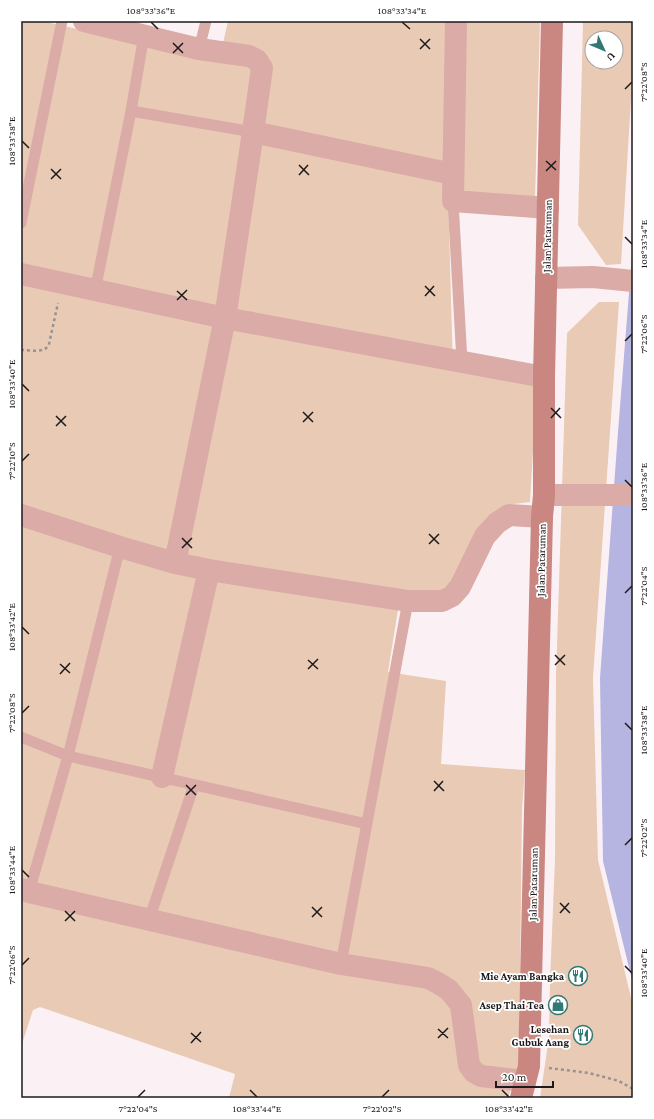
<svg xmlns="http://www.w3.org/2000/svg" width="654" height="1119" font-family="'Crimson Pro',serif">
<rect width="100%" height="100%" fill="#fbf1f5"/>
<path fill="#e9cab4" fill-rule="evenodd" d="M21,21H42L219,61L228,21H540L535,200L448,194L453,368L537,384L530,502L505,505L489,519L455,582L430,595L401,591L388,672L446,681L441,764L525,770L522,809L519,1063L508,1098H229L235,1074L40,1007L33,1010L21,1047Z
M583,21H632L633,66L621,264L606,265L578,225ZM592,38H616V62H592Z
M599,302H619L593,678L598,860L633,1006V1098H540L549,1037L550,982L555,859L556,677L567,333Z"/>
<path fill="#b6b4e1" d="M633,242V984L603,861L600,678L618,432Z"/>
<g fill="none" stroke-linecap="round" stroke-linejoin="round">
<path stroke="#999295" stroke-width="2.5" stroke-dasharray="3 3" stroke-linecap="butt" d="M21,350C31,350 45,354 49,344L58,303
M549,1068L589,1073L619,1081L633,1089"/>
<path stroke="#daaba7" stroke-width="11" d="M199,49L206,21
M131,111L253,132
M453,201L462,362
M21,223L62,21
M95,291L131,111L144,35
M21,737L68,756L367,824
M29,892L68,756L120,547
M149,920L194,785
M341,964L408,601"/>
<path stroke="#daaba7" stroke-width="22" d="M84,21L199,49L249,56L257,60L262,68L253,132L225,318L175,563
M456,21L453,201L548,208
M253,132L453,174
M21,274L225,318L544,377
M546,278L593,277L633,281
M544,495H633
M21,515L120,547L175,563L209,570L408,601H442L452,596L460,587L485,536L497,523L509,515L542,517
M162,777L209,570
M21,889L29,892L341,964L428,978L438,983L449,990L461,1005L469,1065L474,1072L481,1076L525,1081"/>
<path stroke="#ca8681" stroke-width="22" d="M521,1098L529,1066L542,517L544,495V377L552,21"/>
</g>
<path fill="none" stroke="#1d1a1b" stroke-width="1.5" d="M151,22L158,29M402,22L410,29M420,39L430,49M173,43L183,53M420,49L430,39M173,53L183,43M625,89L632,82M22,141L29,148M546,161L556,170M299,165L309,175M51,169L61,179M546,171L556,161M299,175L308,165M51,179L61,169M625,237L632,244M425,286L435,296M177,291L187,300M425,296L434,286M177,300L187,290M625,341L632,334M22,384L29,391M551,408L561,418M303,412L313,422M56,416L66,426M551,418L560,408M303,422L313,412M56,426L66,416M22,461L29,454M625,480L632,487M429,534L439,544M182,538L192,548M429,544L439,534M182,548L192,538M625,593L632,586M22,627L29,634M555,655L565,665M308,660L318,669M60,664L70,673M555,665L565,655M308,669L318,659M60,674L70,663M22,713L29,706M625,723L632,730M434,781L444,791M186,785L196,795M434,791L443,781M186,795L196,785M625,845L632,838M22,870L29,877M560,903L570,913M312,907L322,917M65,911L75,921M560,913L569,903M312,917L322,907M65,921L75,911M22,965L29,958M625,966L632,973M438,1029L448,1038M191,1033L201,1042M438,1038L448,1028M191,1043L201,1032M250,1090L257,1097M502,1090L509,1097M138,1097L145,1090M382,1097L389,1090"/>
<defs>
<g id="restaurant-ring" transform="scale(1)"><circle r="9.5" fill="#fff" stroke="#317974" stroke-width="1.5"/><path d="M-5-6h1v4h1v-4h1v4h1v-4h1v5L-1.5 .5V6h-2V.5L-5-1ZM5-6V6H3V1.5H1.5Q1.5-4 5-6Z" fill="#317974"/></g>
<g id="shop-ring" transform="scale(1)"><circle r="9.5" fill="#fff" stroke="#317974" stroke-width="1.5"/><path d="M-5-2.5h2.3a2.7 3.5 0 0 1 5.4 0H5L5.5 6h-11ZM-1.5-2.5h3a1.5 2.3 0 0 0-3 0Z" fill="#317974"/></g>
</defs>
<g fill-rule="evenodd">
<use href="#restaurant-ring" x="578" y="976"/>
<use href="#shop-ring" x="558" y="1005"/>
<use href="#restaurant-ring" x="583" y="1035"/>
</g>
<g text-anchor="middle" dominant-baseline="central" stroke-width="3.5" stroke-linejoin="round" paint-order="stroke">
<g font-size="11" fill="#1d1a1b" stroke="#fff">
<text transform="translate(547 236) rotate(-89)">Jalan Pataruman</text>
<text transform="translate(541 560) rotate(-89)">Jalan Pataruman</text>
<text transform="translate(533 884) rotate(-89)">Jalan Pataruman</text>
</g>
<g font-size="11" font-weight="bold" fill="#1d1a1b" stroke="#fff" text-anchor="end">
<text x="564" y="976">Mie Ayam Bangka</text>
<text x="544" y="1005">Asep Thai Tea</text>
<text x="569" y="1029">Lesehan<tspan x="569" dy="13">Gubuk Aang</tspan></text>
</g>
</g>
<rect width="654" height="1119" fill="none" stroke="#ffffff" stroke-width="44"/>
<g transform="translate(604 50) rotate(134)"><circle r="19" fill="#ffffff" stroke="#a5a3a4"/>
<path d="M0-3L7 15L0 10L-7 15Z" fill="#317974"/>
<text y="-6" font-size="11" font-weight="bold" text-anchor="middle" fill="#1d1a1b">U</text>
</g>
<path d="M496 1081v6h57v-6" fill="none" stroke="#1d1a1b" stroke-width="2"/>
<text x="502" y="1081" font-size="12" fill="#1d1a1b" stroke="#ffffff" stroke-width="3" paint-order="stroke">20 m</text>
<rect x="22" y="22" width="610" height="1075" fill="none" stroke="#1d1a1b" stroke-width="1.5"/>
<g font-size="10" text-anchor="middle" fill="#1d1a1b">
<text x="151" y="14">108°33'36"E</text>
<text x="402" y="14">108°33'34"E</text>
<text transform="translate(643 82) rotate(-90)" y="4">7°22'08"S</text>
<text transform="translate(11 141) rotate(-90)" y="4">108°33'38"E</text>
<text transform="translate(643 244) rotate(-90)" y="4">108°33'34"E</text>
<text transform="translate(643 334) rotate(-90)" y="4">7°22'06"S</text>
<text transform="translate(11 384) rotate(-90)" y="4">108°33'40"E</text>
<text transform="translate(11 461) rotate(-90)" y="4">7°22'10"S</text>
<text transform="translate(643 487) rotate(-90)" y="4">108°33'36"E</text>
<text transform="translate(643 586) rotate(-90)" y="4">7°22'04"S</text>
<text transform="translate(11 627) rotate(-90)" y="4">108°33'42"E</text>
<text transform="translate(11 713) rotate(-90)" y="4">7°22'08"S</text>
<text transform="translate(643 730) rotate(-90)" y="4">108°33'38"E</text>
<text transform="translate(643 838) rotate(-90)" y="4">7°22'02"S</text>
<text transform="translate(11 870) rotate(-90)" y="4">108°33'44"E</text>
<text transform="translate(11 965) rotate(-90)" y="4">7°22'06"S</text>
<text transform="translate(643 973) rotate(-90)" y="4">108°33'40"E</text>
<text x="138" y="1112">7°22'04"S</text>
<text x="257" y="1112">108°33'44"E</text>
<text x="382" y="1112">7°22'02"S</text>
<text x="509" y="1112">108°33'42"E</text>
</g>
</svg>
